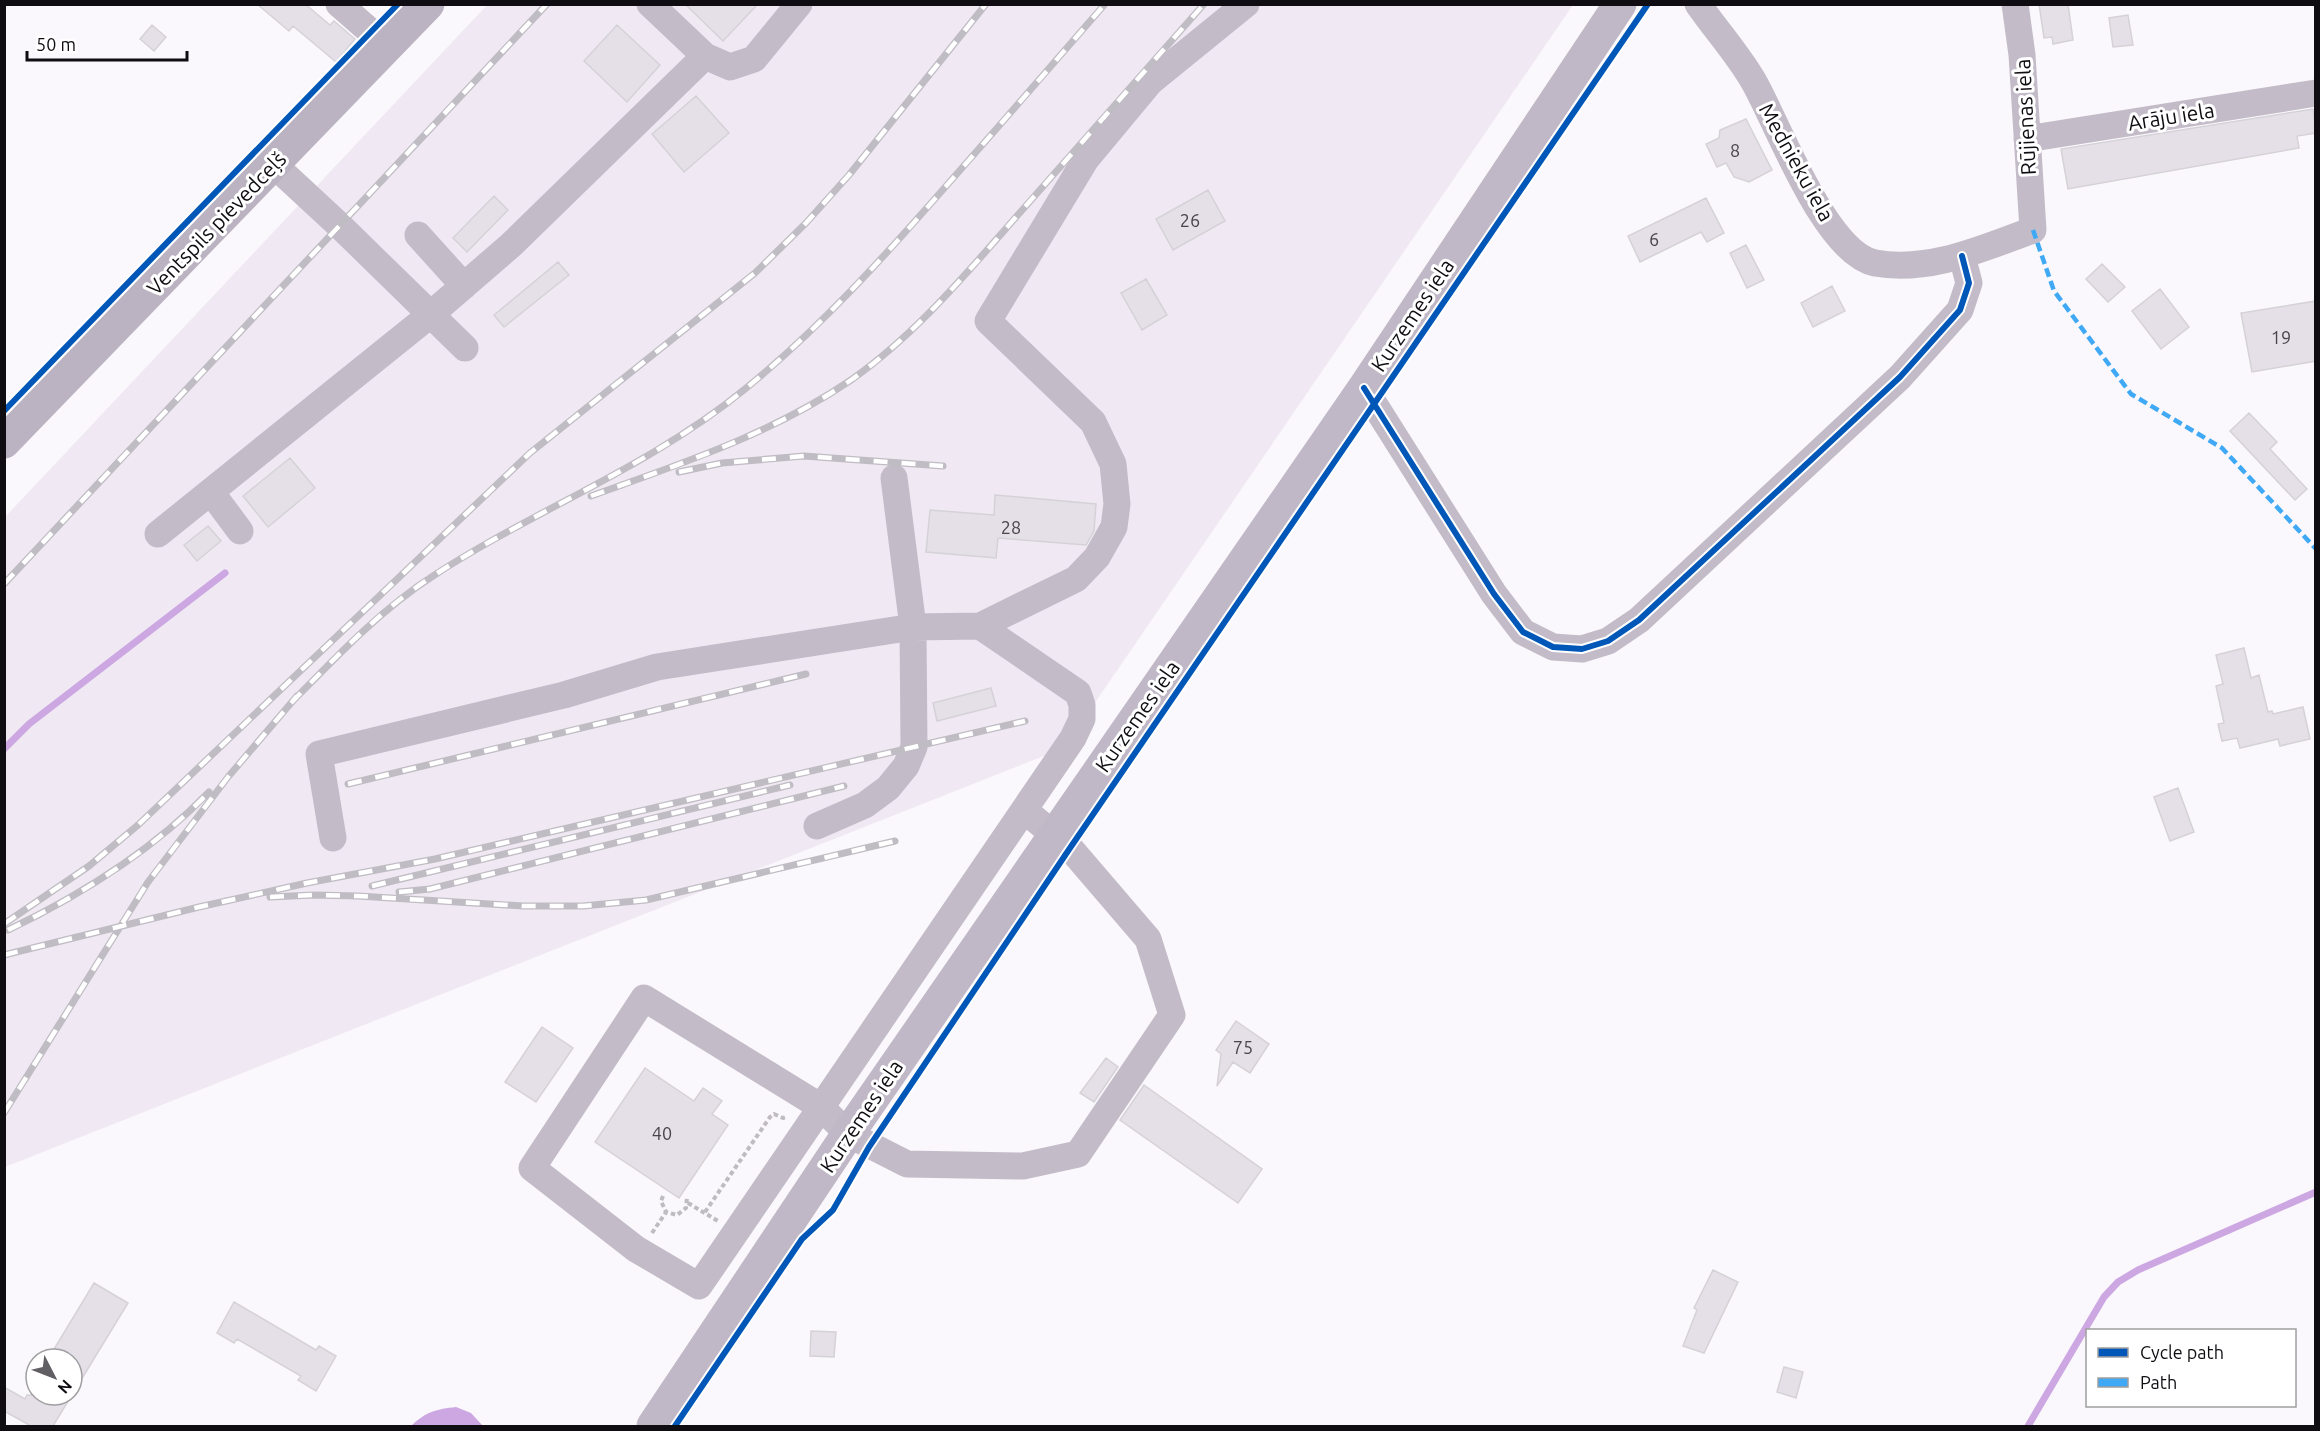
<svg xmlns="http://www.w3.org/2000/svg" width="2320" height="1431" font-family="Ubuntu,sans-serif">
<rect width="100%" height="100%" fill="#fbf8fd"/>
<path fill="#f0e9f3" d="M487,5H1573L1064,748L5,1167V517Z"/>
<path fill="#cca7e2" d="M456,1407L471,1413L483,1426H411C425,1412 437,1409 456,1407Z"/>
<g fill="none" stroke-linecap="round" stroke-linejoin="round">
<path stroke="#cca7e2" stroke-width="7" d="M4,749L29,724L225,573
M2028,1426L2104,1297L2118,1282L2138,1270L2316,1192"/>
</g>
<path fill="#e5dfe8" stroke="#d5d2d7" stroke-width="1.5" d="M257,4H305L330,25L334,21L355,39L336,62L293,26L289,31Z
M685,4H758L723,41Z
M2039,4H2068L2073,40L2053,44L2052,37L2044,38Z
M2128,15L2133,45L2113,47L2109,18Z
M152,25L166,37L154,51L140,39Z
M617,25L660,65L627,102L584,61Z
M696,96L729,133L684,172L652,134Z
M2313,109L2316,133L2297,136L2299,148L2068,189L2061,149Z
M1746,119L1772,170L1749,182L1734,177L1726,163L1717,167L1706,144L1719,138L1720,130Z
M1208,190L1225,221L1173,250L1156,219Z
M494,196L508,210L467,252L453,238Z
M1706,198L1724,233L1707,242L1701,232L1640,262L1628,236Z
M1746,245L1764,280L1747,288L1730,253Z
M558,262L569,275L504,327L494,315Z
M2102,264L2125,287L2108,302L2086,279Z
M1146,279L1167,315L1142,330L1121,293Z
M1832,286L1845,311L1813,327L1801,303Z
M2160,289L2189,327L2161,349L2132,311Z
M2316,301V361L2252,372L2241,313Z
M2249,413L2277,442L2270,449L2307,489L2295,500L2230,431Z
M290,458L315,488L268,527L243,496Z
M995,495L1096,504L1094,531L1086,545L998,538L996,558L926,552L930,510L994,515Z
M208,526L221,541L197,561L184,545Z
M2244,648L2251,678L2259,675L2268,712L2272,711L2273,714L2303,707L2310,739L2280,746L2278,739L2240,748L2237,738L2222,741L2218,724L2224,723L2216,686L2223,684L2216,655Z
M991,688L996,706L937,721L933,703Z
M2178,788L2194,832L2170,841L2154,797Z
M1236,1021L1269,1044L1250,1073L1233,1062L1217,1086L1221,1054L1216,1050Z
M542,1027L573,1048L536,1102L505,1082Z
M1106,1058L1118,1067L1094,1102L1080,1093Z
M645,1068L694,1101L703,1088L722,1101L712,1114L728,1125L679,1198L595,1142Z
M1144,1085L1262,1169L1238,1203L1120,1120Z
M1713,1270L1738,1282L1704,1353L1683,1346L1697,1310L1694,1308Z
M94,1283L128,1303L53,1426H31L4,1411V1387L25,1399L27,1395H72V1359H48Z
M234,1302L316,1350L319,1346L336,1356L316,1391L298,1380L301,1376L237,1339L234,1343L217,1333Z
M811,1331L836,1332L834,1357L810,1356Z
M1784,1367L1803,1372L1796,1398L1777,1392Z"/>
<g fill="none" stroke-linecap="round" stroke-linejoin="round">
<path stroke="#bfbbc2" stroke-width="4" stroke-dasharray="4.5 3" stroke-linecap="butt" d="M663,1196L661,1201L666,1212L677,1215L686,1208L687,1197
M688,1203L718,1221
M705,1212L770,1117L774,1114L783,1118L786,1117
M652,1233L666,1212"/>
<path stroke="#c3bcc8" stroke-width="27" d="M339,4L387,46
M650,4L705,56L730,67L754,59L799,4
M1698,4C1716,30 1738,54 1754,82C1778,124 1825,253 1875,263C1929,273 1983,248 2033,230L2022,55L2015,4
M2027,139L2316,93
M273,164L340,226L465,348
M418,235L464,286
M1364,388L1494,594L1523,632L1553,647L1582,649L1608,641L1639,620L1900,377L1960,310L1969,283L1962,256
M211,492L240,531
M158,534L430,315L511,245L705,56
M980,626L1076,579L1097,557L1114,527L1117,504L1113,464L1093,422L988,321L1086,159L1150,82L1246,4
M817,826L865,805L888,788L906,766L914,747L913,627L894,478
M333,838L319,754L564,695L657,667L913,627L980,626L1078,693L1082,705V719L1073,738L699,1286L636,1249L532,1168L644,998L821,1107L848,1134L907,1164L1023,1166L1078,1154L1172,1015L1148,939L1070,848L1024,810"/>
<path stroke="#bbb3c1" stroke-width="33" d="M4,442L428,4"/>
<path stroke="#c0b8c6" stroke-width="33" d="M653,1426L848,1134L1364,388L1620,4"/>
<g stroke="#c0bcc3" stroke-width="7">
<path id="rail" d="M679,472L722,463L804,456L943,466
M591,496C680,464 772,434 851,380C918,333 970,269 1024,208C1084,140 1144,72 1204,4
M4,584L547,4
M291,703C335,658 380,610 433,576C534,510 650,467 745,389C820,328 884,257 947,185C1000,125 1052,65 1105,4
M348,784L806,674
M372,886L790,785
M399,892L430,889L844,786
M270,897L314,895L358,896L523,906H583L646,900L895,841
M4,924L89,866L138,825L530,453L755,273L806,223L849,175L986,4
M8,930C81,895 152,851 209,792
M4,955L199,907L307,883L435,859L1025,721
M4,1113L148,882L228,777L297,696"/>
</g>
<use href="#rail" stroke="#fff" stroke-width="4.5" stroke-dasharray="14" stroke-linecap="butt"/>
<path stroke="#3fa9f5" stroke-width="4.5" stroke-dasharray="9 4.5" stroke-linecap="butt" d="M2033,230L2054,291L2131,394L2222,448L2316,549"/>
<g stroke="#fff" stroke-width="10">
<path id="cycleway" d="M1364,388L1494,594L1523,632L1553,647L1582,649L1608,641L1639,620L1900,377L1960,310L1969,283L1962,256
M4,411L398,4
M675,1426L802,1239L833,1210L869,1147L1070,848L1648,4"/>
</g>
<use href="#cycleway" stroke="#0057b8" stroke-width="6"/>
</g>
<g text-anchor="middle" dominant-baseline="central" stroke-width="6" stroke-linejoin="round" paint-order="stroke">
<g font-size="18" fill="#48444a">
<text x="1735" y="150">8</text>
<text x="1190" y="220">26</text>
<text x="1654" y="239">6</text>
<text x="2281" y="337">19</text>
<text x="1011" y="527">28</text>
<text x="1243" y="1047">75</text>
<text x="662" y="1133">40</text>
</g>
<g font-size="21" fill="#100d12" stroke="#fff">
<text transform="translate(2171 116) rotate(-9)">Arāju iela</text>
<text transform="translate(2025 117) rotate(-93)">Rūjienas iela</text>
<text transform="translate(1797 162) rotate(61)">Mednieku iela</text>
<text transform="translate(216 223) rotate(-46)">Ventspils pievedceļš</text>
<text transform="translate(1412 315) rotate(-56)">Kurzemes iela</text>
<text transform="translate(1137 716) rotate(-55)">Kurzemes iela</text>
<text transform="translate(861 1116) rotate(-56)">Kurzemes iela</text>
</g>
</g>
<rect width="2320" height="1431" fill="none" stroke="#100d12" stroke-width="12"/>
<rect x="2086" y="1329" width="210" height="78" fill="#ffffff" stroke="#9f9ea0" stroke-width="1.5"/>
<rect x="2098" y="1348" width="30" height="9" fill="#0057b8" stroke="#9f9ea0" stroke-width="1.5"/>
<text x="2140" y="1359" font-size="18" fill="#100d12">Cycle path</text>
<rect x="2098" y="1378" width="30" height="9" fill="#3fa9f5" stroke="#9f9ea0" stroke-width="1.5"/>
<text x="2140" y="1389" font-size="18" fill="#100d12">Path</text>
<g transform="translate(54 1377) rotate(132)"><circle r="28" fill="#ffffff" stroke="#9f9ea0" stroke-width="1.5"/>
<path d="M0-4.5L10 22L0 15L-10 22Z" fill="#625f64"/>
<text y="-9" font-size="16" font-weight="bold" text-anchor="middle" fill="#100d12">N</text>
</g>
<path d="M27 51v9h160v-9" fill="none" stroke="#100d12" stroke-width="3"/>
<text x="36" y="51" font-size="18" fill="#100d12" stroke="#ffffff" stroke-width="4.5" paint-order="stroke">50 m</text>
</svg>
